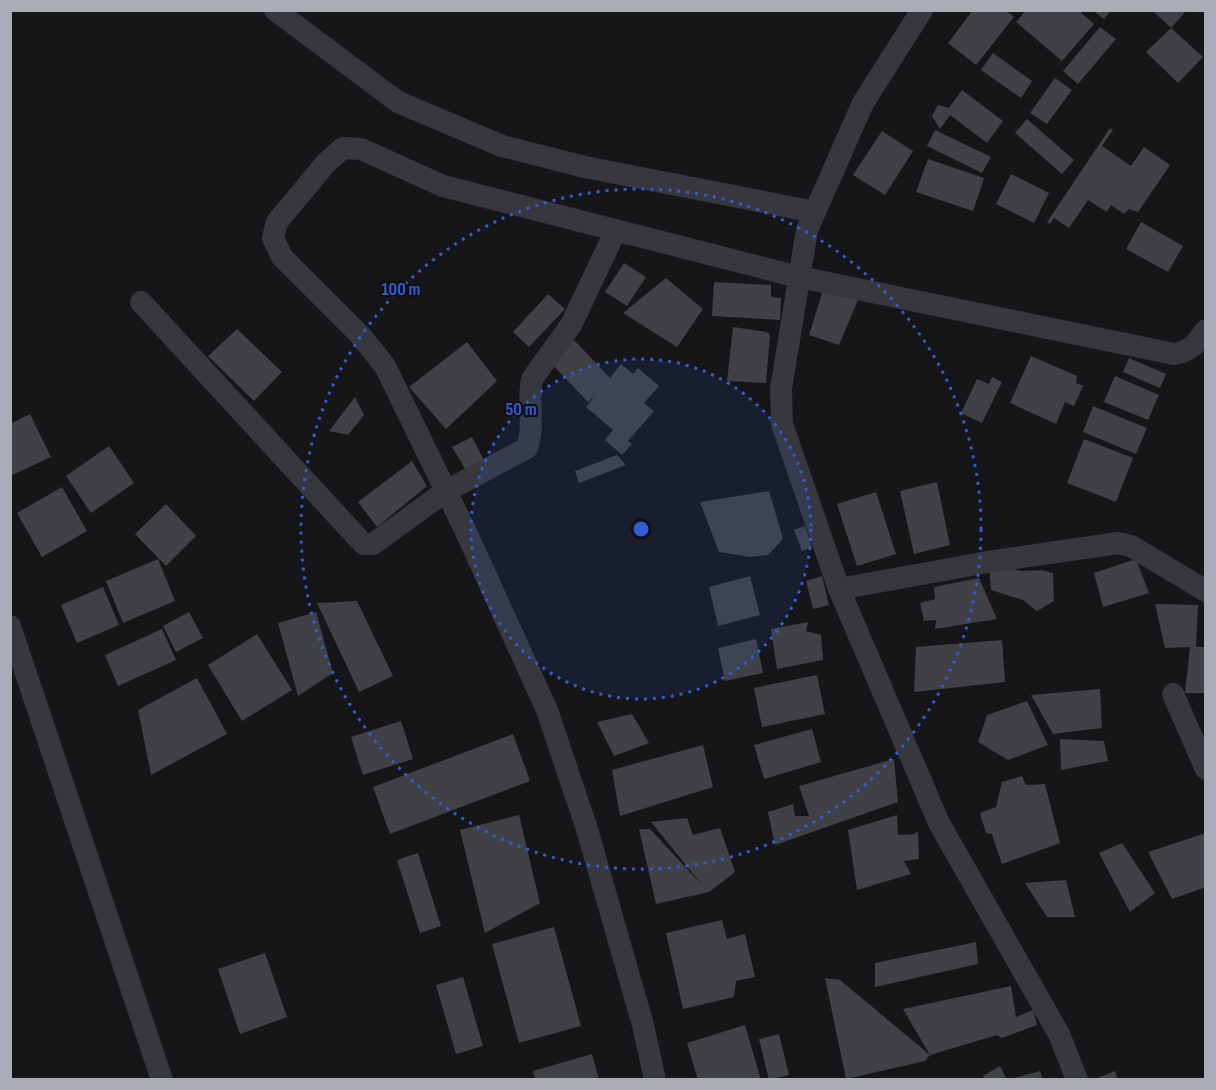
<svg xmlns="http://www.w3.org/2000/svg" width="1216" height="1090" font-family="'Sofia Sans Condensed',sans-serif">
<rect width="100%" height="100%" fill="#161618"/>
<path fill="#404145" d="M973,10H1005L1014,17L976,65L948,43Z
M1026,10H1078L1094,24L1062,61L1016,22Z
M1092,10H1111L1104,19Z
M1152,10H1187L1171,28Z
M1100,27L1116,39L1078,84L1063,71Z
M1171,28L1203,57L1178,83L1146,52Z
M993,53L1032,81L1021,98L981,70Z
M1055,78L1072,90L1047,124L1030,113Z
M962,90L1003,121L987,143L950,115L940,129L932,116L938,105L949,108Z
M1027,119L1074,160L1062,174L1015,133Z
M1110,128L1113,130L1102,146L1131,166L1144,147L1170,165L1138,212L1129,209L1124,214L1111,205L1107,212L1088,200L1069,228L1054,218L1050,224L1047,222Z
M935,130L991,157L982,173L927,146Z
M882,131L913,151L885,195L853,175Z
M928,159L984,178L973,211L916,192Z
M1011,174L1049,193L1034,223L996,204Z
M1141,222L1183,246L1168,272L1126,249Z
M624,263L646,277L627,306L605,292Z
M666,278L703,309L677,347L623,313Z
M714,282L771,285V297L781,298L780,320L712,316Z
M823,290L858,300L839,345L809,335Z
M548,294L565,309L529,347L513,332Z
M733,327L767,332L770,335L766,383L727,381Z
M237,329L282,372L254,401L208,356Z
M574,340L610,378L621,364L633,374L638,368L659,386L644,403L654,411L628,441L632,444L622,455L605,440L613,430L586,407L595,395L588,402L550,362Z
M467,342L497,381L446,429L409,387Z
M1031,356L1077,376L1076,383L1083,386L1074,406L1065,402L1056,424L1010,403Z
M1129,358L1166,374L1160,388L1123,372Z
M1115,376L1159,395L1148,420L1104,402Z
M992,377L1002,382L982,423L961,413L977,379L989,384Z
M355,397L364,415L348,435L329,431Z
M1093,406L1147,428L1136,454L1083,432Z
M30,414L51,457L10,476V424Z
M472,437L485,462L466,470L452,447Z
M1084,439L1133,458L1116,502L1067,483Z
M109,446L134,483L91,513L66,476Z
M617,455L626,465L579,483L575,471Z
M412,461L427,486L377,527L358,502Z
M937,482L950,545L914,554L900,491Z
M62,487L87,531L42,557L17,513Z
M769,491L783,539L768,555L750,557L719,552L700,502Z
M876,492L896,554L857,566L837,504Z
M166,504L196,536L166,566L135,534Z
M805,526L812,547L802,551L794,530Z
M158,559L175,601L123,623L106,581Z
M1136,559L1149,593L1103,607L1094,573Z
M989,564L1022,571L1041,570L1053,573L1054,601L1037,611L1023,600L991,590Z
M750,576L760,615L718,626L709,587Z
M822,576L829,605L813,609L806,581Z
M979,578L997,619L935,629L936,620L924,621L920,603L935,599L934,587Z
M103,587L119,625L77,643L61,605Z
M357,601L393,676L359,692L317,603Z
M1155,604L1198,605L1196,647H1206V693H1185L1190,647L1165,648Z
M189,612L203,638L176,652L163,626Z
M316,612L333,673L298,696L278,623Z
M808,622L806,631L821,635L823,660L777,669L771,629Z
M162,629L176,660L118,686L105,655Z
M257,634L292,690L242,721L208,665Z
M756,639L763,673L725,681L718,648Z
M1002,640L1005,682L914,692L916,647Z
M817,675L825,714L762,727L754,688Z
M197,678L227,734L151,775L138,710Z
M1100,689L1102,728L1053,734L1031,695Z
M1027,701L1048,745L1008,760L978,742L987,715Z
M632,714L649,743L614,756L597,722Z
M401,721L413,759L363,775L351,737Z
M812,729L821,762L764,779L754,745Z
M513,734L530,781L390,834L373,787Z
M1060,739L1104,741L1108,761L1061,770Z
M703,745L713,787L620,816L612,770Z
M894,759L898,802L775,845L768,812L793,804L795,816H809L799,786Z
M1022,776L1026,785L1045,784L1060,843L1002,864L992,834L986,833L980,813L996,807L1002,782Z
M519,815L540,903L485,933L460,830Z
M897,815L898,835L914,834L918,831L919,859L904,861L911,874L857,890L848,830Z
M687,818L693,835L720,828L735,872L709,892L656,904L639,829H650L703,886L651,822Z
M1206,833V887L1172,899L1148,852Z
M1122,843L1155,893L1130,912L1099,853Z
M418,853L441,926L420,933L397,860Z
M1066,880L1075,917H1047L1025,883Z
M722,920L727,939L745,934L755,977L736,981L734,997L683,1009L666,933Z
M554,927L581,1026L519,1043L492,944Z
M976,942L978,964L875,987V963Z
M265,953L287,1017L240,1034L218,969Z
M463,977L483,1046L456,1054L436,985Z
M825,978L840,980L930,1055L925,1061L846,1079Z
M1011,986L1016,1017L1033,1010L1037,1025L1002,1038L997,1035L930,1055L903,1009Z
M745,1025L761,1080H698L687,1043Z
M779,1034L789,1075L769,1080L759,1039Z
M592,1054L599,1080H535L533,1071Z
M1000,1066L1007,1080H984L983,1076Z
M1040,1071L1043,1080H1010V1079Z
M1115,1071L1118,1080H1095V1079Z"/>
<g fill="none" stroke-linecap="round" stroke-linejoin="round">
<path stroke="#37383d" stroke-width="22" d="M275,10L398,102L502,146L585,167L815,212
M922,10L863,103L807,230L781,389L782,424L839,589L939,823L1059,1034L1077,1080
M141,302L356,536L364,544H373L446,491L527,448C535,426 527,402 532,379L571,325L616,230
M839,589L988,562L1118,543L1131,546L1206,591
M10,626L162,1080
M1173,694L1206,769
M655,1080L643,1025L586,826L547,710L466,532L385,366L360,335L282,257L273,238L277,222L326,163L343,148L361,149L443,186L799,277L1174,354C1191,351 1196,344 1206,330"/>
</g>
<circle cx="641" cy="529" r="170" fill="#325cd3" fill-opacity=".12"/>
<g fill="none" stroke="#325cd3" stroke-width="3" stroke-dasharray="3 6">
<circle cx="641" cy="529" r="170"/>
<circle cx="641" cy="529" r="340"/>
</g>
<circle cx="641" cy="529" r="9" fill="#325cd3" stroke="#111113" stroke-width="3"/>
<g font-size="18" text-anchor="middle" font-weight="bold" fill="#325cd3" stroke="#111113" stroke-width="4.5" stroke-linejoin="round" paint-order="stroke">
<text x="401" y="295">100 m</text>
<text x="521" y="415">50 m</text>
</g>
<rect width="1216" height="1090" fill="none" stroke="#a8adb8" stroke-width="24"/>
</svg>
